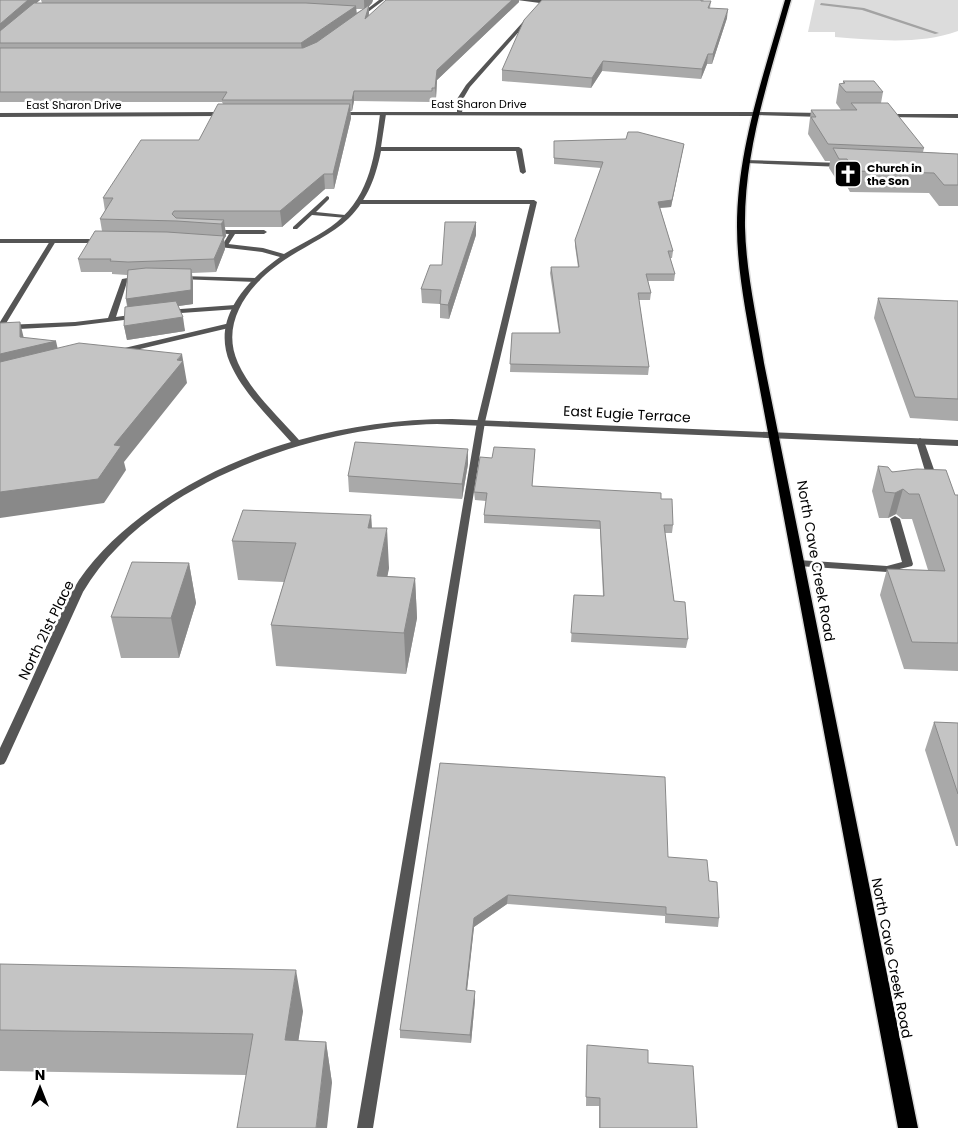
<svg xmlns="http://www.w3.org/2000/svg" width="958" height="1128" font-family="Poppins,sans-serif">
<rect width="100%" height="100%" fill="#fff"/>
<path fill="#dcdcdc" d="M815,0H958V31C919,45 876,40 835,37V32H808Z"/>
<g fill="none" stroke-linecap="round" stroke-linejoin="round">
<path fill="#a3a3a3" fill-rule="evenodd" d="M821,3L864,8L939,33L935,34L862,10L820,5Z"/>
<g stroke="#dbdbdb" stroke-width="3">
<path id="primary" d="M785,0H791C770,74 744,150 745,227C746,272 757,319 764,363L918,1128H898L755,363C747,319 737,271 737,227C737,149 764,74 785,0Z"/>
</g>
<path fill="#555" fill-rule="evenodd" d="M744,160L842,163L845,165L842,167L746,163L744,162Z
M327,196L329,197V199L316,212L345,215L348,217L347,218L312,215L297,229H293V227Z
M534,200L537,202L485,422L373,1128H357L477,422L530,204H359L356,202L359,200Z
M209,230H264L267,232L264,234H235L228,245L226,246L223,244L229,234L211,233L209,232Z
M53,239L56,241L5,325L75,322L108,318L122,279L139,276L141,277V279L127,282L116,317L137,314L141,316L140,318L75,326L0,330V322L50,241Z
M181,276L257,278L260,280L257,282L179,279V277Z
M235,305L239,307L238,309L167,314L163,312L167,310Z
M230,323H233V327L119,354L115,352L116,350Z
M920,438L924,441L938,481L936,483L933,484L928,481L916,441Z
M895,516L900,519L913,564L912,566L887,572L798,566L793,563L798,560L887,566L902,562L890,519Z"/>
<path fill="#555" fill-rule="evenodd" d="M379,0H384L360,18H358V16Z
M517,0H547L470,87L463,99L462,114L457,115V99L466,85L540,3Z
M383,112L386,114L381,147H519L522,149L526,172L523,174L520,172L516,151H381C376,176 368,199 349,218C331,235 309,244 289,257C254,279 218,319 238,363C251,392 278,416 299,440C350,426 399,419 452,419L958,440V446L437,424C316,426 148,482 83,592L6,761L4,764L0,765V748C15,716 30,684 44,652C55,627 65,602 79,580C125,513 215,464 291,442C270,418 243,393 230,363C211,319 246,281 280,257L262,252L211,246L208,244L211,242L263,248L284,254C302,243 321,235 337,222C371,194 375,153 380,114Z
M756,112L823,113L826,115L823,117L754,115L753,114Z
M885,114H958V118L883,117V115Z
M0,239H101L104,241L101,243H0Z"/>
<path fill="#555" fill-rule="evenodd" d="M338,112H756L759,114L756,116L336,115L335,114Z
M0,113L224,112L227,114L224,116L0,117Z"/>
<use href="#primary" fill="#000" fill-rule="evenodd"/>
</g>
<path fill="#a9a9a9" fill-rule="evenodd" d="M0,0H40L36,3H42L41,0H373L372,3L369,6V15L519,2L437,80L436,98H433L432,102L354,101L352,111H350L351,118L334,189H325L282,227H225L226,236L224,239L225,249L216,272L192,273L193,282V304L178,306L185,331L127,340L124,326L127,307L126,299L127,275L112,274V272H81L78,259L102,231L100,219L105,211L103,198L199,140L223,104L222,102H0ZM356,9H363L356,13Z
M542,0H704L703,1H711L710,8L727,18L712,64H707L701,79L602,71L591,88L502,81V70Z
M843,81L883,92L881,103L924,148L923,152L958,154V206H939L929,193L850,192L843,179H836L829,168L830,161H825L808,134L811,110H841L836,103L839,84H843Z
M554,141L684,144L671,207L660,208L673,251L672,258H670L675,274L674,281H648L651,293L650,300H639L649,367L648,375L510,372L512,333H559L550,273L551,267H578L575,246V240L601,168L554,164Z
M476,222V235L449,319L440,318V304L422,303L421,289L442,265Z
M878,298L958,301V421L910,418L874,318Z
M535,449L532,486L661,499L673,525L672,533H665L674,601L688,639L686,648L571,642L574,595L603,596L600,529L484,523V515L486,501L475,500L474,492L492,458Z
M468,464L462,499L349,492L348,476Z
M878,466L955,495H958V671L904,669L880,595L887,569L928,570L912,519H902L896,514L888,518H879L872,491Z
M371,515L372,528L389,568L387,576L415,578L417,618L406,674L276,666L271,625L284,582L238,580L232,541Z
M189,563L196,603L179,658H121L111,617Z
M934,722L958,723V846H956L925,750Z
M440,763L668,857L709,881L719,918L718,927L665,923V916L507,904L474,927L467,990L475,1000L471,1043L400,1038V1030Z
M0,964L303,1011L298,1041L326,1042L332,1083L246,1075L0,1071Z
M587,1045L648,1063L697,1128H599V1106H586Z"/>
<path fill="#898989" d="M28,0H40L0,35V24Z
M364,0H373L372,3L369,6V13L365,28Z
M512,0H519V2L437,80L436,98L435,88L437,70Z
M356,6L357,15L302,52L301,43Z
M728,9L727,18L712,64L713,54Z
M708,54L707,64L701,79L702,69Z
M603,61L602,71L591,88L592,78Z
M354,91V101L352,111V100Z
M350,104L351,118L334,189L333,174Z
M684,144L671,207L657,208L658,202Z
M324,174L325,189L282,227L280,211Z
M224,220L226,236L224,239L225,249L216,272L214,259L223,239L221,224Z
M476,222V235L449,319L448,305Z
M191,269L193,282V304L129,313L126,299Z
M183,317L185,331L127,340L124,326Z
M20,322L25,343L56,341L61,363L0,378V354L20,337Z
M182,354L187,383L124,462L126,470L104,503L0,518V492L114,445Z
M468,449V464L462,499V484Z
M903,489L896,514L888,518L895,493Z
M371,515L373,554L368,528Z
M387,528L389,568L380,616L377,576Z
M189,563L196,603L179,658L171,618Z
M415,578L417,618L406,674L404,633Z
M508,895L507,904L474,927L466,999V990L474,918Z
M296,970L303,1011L292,1082L285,1040Z
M475,991V1000L471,1043L470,1035Z
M326,1042L332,1083L327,1128H316Z"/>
<path fill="#c4c4c4" stroke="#898989" d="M0,0H28L0,24Z
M386,0H512L437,70L435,88H432V91H354L352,100H222L227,92H0V48H303L317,42L369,5L365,19Z
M542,0H701V1H711L708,8L728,9L713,54H708L702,69L603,61L592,78L502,70L524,20Z
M34,3H306L356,6L301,43H0V31Z
M843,81H874L883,92H846L839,84L845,83Z
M851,103H888L924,148L828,144L811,117H816L811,110H857Z
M218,104H350L333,174H324L280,211H174L172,214L176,218L224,220L221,224L177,221L100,219L113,198H103L141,140H199Z
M628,132H638L684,144L672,200L658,202L673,251H668L675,274H646L651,293H638L649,367L510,364L512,333H560L551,267H579L575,240L603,162L554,158V141L626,139Z
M833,148L958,154V185H944L934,173L854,171L847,159H839Z
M445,222H476L448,305L440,304L441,290L421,289L430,265H442Z
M95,231L167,232L224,236L214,259L128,262L110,261L111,259H78Z
M146,268L191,269V290L126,299L128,270Z
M878,298L958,301V399L915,397Z
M176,301L183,317L124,326L125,307Z
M20,322V337L56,341L0,354V323Z
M79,343L182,354L177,360L183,361L114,445L121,446L98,479L0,492V362Z
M355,442L468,449L462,484L348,476Z
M494,447L535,449L532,486L661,493V499H672L673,525H664L674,601L685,602L688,639L571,633L574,595L604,596L600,521L484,515L487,493L474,492L480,457L492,458Z
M878,466L888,467L892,472L917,469L946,470L955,495H958V643L912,642L887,569L945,571L919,494H909L903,489L895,493L885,492Z
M243,510L371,515L368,528H387L377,576L415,578L404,633L271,625L296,543L232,541Z
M132,562L189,563L171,618L111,617Z
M934,722L958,723V794Z
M440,763L665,777L668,857L707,860L709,881L717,882L719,918L666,914V907L508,895L474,918L466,990L475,991L470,1035L400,1030Z
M0,964L296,970L285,1040L326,1042L316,1128H237L253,1034L0,1030Z
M587,1045L648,1050V1063L693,1066L697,1128H600V1098L586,1097Z"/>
<defs>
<g id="church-square" transform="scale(1.4375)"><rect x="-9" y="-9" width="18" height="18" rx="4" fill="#000" stroke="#fff"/><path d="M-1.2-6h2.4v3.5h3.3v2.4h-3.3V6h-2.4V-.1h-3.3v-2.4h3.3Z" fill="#fff"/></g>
</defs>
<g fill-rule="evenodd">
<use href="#church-square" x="848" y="174"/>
</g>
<g text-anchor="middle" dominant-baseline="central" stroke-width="5" stroke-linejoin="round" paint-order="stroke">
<g font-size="11" fill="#000" stroke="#fff">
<text x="479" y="104">East Sharon Drive</text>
<text x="74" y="105">East Sharon Drive</text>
</g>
<g font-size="11" font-weight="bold" fill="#000" stroke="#fff" text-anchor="start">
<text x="867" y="168">Church in<tspan x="867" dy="13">the Son</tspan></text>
</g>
<g font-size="14" fill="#000" stroke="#fff">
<text transform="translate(627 414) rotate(3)">East Eugie Terrace</text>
<text transform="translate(816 561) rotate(80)">North Cave Creek Road</text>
<text transform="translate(46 630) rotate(-64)">North 21st Place</text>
<text transform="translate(892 958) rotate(79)">North Cave Creek Road</text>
</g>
</g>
<g transform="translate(40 1088)" stroke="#ffffff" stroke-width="4" paint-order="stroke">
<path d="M0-4L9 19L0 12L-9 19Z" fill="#000000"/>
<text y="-8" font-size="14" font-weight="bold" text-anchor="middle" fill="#000000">N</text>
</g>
</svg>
